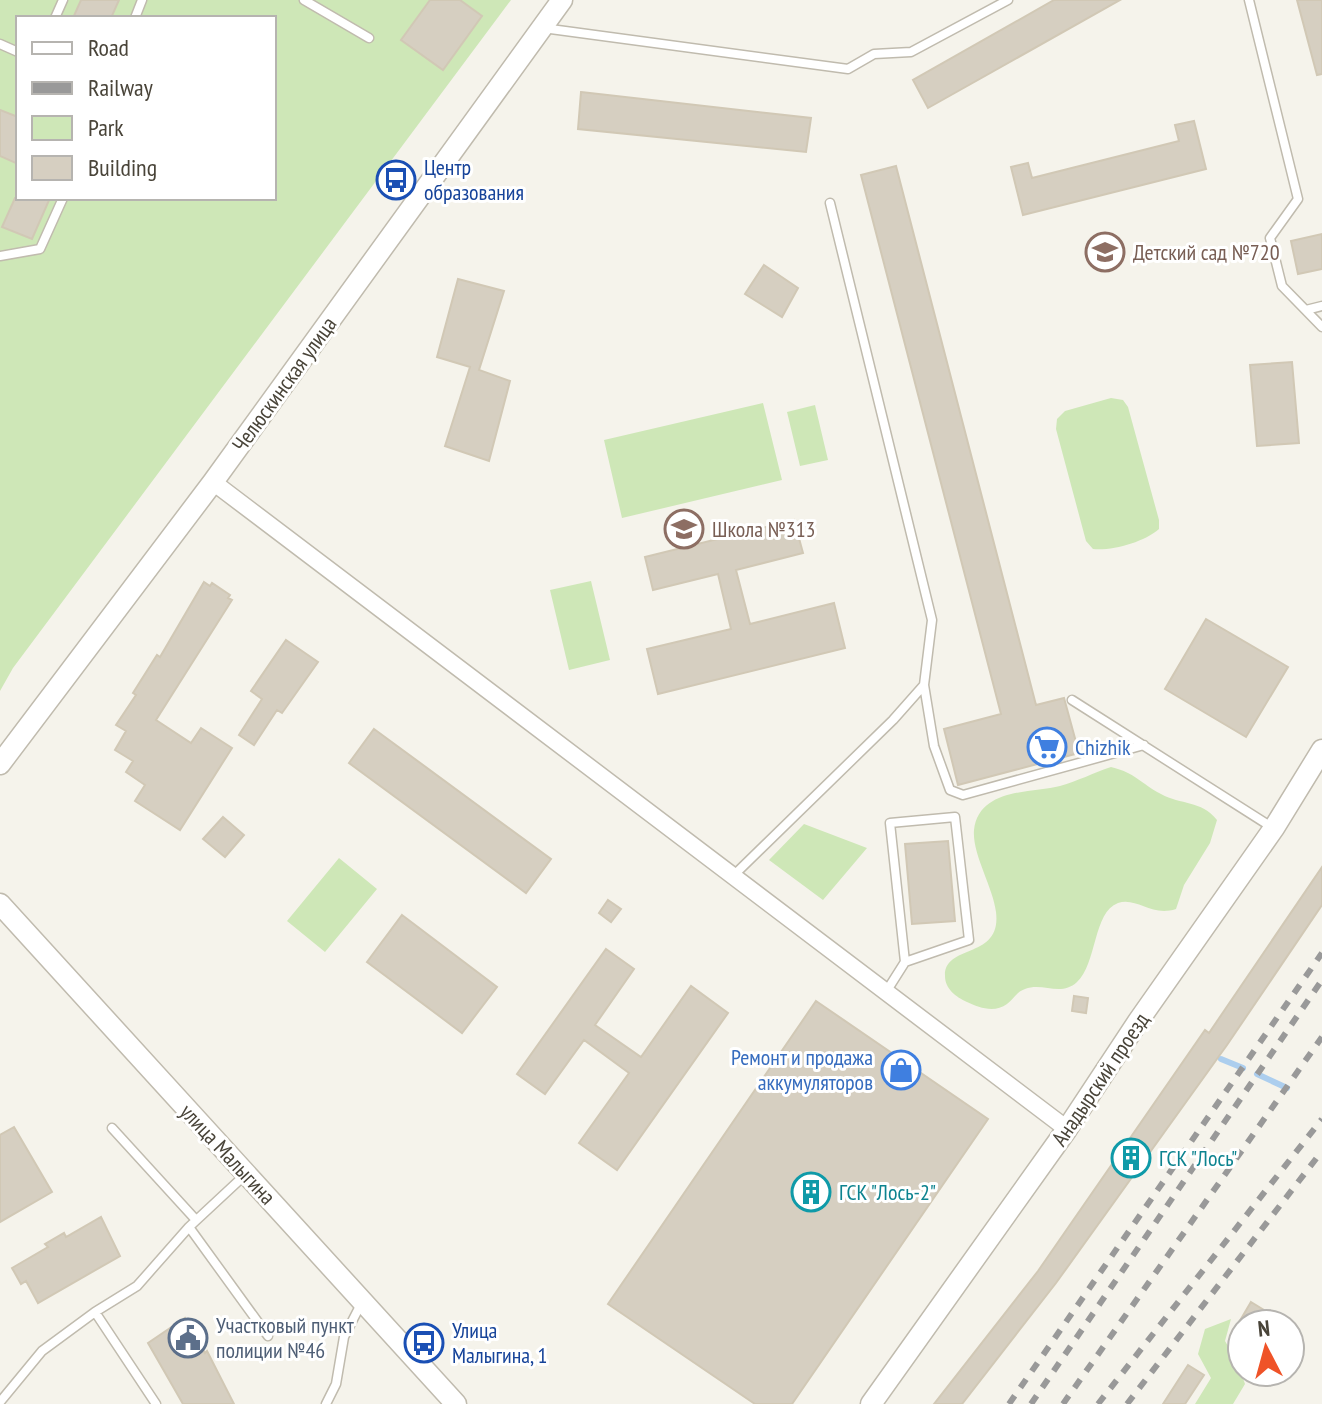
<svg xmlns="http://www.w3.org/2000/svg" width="1322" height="1404" font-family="'PT Sans Narrow',sans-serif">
<rect width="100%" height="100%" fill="#f5f3eb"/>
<path fill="#cee7b7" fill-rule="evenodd" d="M0,0H511L13,668L0,691ZM18,18H274V198H18Z
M1111,398L1123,400L1128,407L1159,520V529C1144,542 1113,551 1093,549L1086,541L1056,429L1057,419L1065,411Z
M763,403L782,480L622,518L604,440Z
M815,405L828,460L800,466L787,412Z
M591,581L610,660L569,670L550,590Z
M1111,767C1136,773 1140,783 1161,794C1181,805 1201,800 1217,820L1210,843L1184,885L1176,909C1151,917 1137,897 1118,903C1093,912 1097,964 1077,982C1061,997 1043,982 1025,989C1016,992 1014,999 1007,1004C995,1013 979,1008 967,1002C956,997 945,989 945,976C944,943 1002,960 996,912C993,887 972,854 974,830C979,788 1032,793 1060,786C1078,781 1093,773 1111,767Z
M804,824L867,848L823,900L769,860Z
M339,858L377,889L325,952L287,921Z
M1231,1319L1225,1341L1237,1361L1245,1384L1233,1404H1195L1211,1378L1198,1354L1205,1329Z"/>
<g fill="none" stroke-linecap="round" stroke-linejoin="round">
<path stroke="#acceee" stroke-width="6" d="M1221,1059L1243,1068
M1257,1074L1287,1088"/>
</g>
<path fill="#d6cfc1" stroke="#d1c8b5" stroke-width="2" d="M81,0H119L111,18H73Z
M430,0H460L482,16L443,70L401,40Z
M1054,0H1120L928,108L913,80Z
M1297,0H1322V74L1317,75Z
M581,92L811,118L806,152L578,129Z
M0,110L18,117V164L0,156Z
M1194,121L1206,169L1023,215L1011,167L1028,163L1032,178L1179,141L1175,125Z
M896,166L1036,705L1064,698L1079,753L958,785L944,729L1001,714L861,175Z
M15,198H50L32,239L2,227Z
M1322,234V269L1298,274L1291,241Z
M764,265L798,288L782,317L745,294Z
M458,279L504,291L479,370L510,381L489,461L445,446L470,367L437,357Z
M1292,362L1299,443L1257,446L1250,365Z
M794,520L803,553L736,570L750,624L834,603L845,648L658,694L647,649L731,629L718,574L653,590L645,557Z
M204,582L210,586L212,583L230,595L228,598L232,600L156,720L191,743L201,728L232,748L180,830L135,801L145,785L126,772L133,761L115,750L126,731L116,725L136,695L133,693L157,655L160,657Z
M1206,619L1288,667L1246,737L1165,689Z
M286,640L318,662L282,713L277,710L254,745L239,735L262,699L251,691Z
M374,729L551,859L526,893L349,763Z
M223,817L244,835L225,857L203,839Z
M948,841L955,921L912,924L905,844Z
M1322,867V905L1227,1045L1056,1283L962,1404H934L1038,1271L1205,1030L1209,1033Z
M608,900L621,909L611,922L599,913Z
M402,915L497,987L462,1033L367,962Z
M606,949L634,969L595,1025L641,1057L691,986L728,1013L617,1170L579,1143L629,1073L584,1040L545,1094L517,1074Z
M1074,996L1088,998L1086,1013L1072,1011Z
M816,1001L988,1119L792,1404H755L608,1304Z
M14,1127L52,1192L0,1222V1135Z
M101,1217L120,1256L38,1303L26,1281L21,1284L12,1268L48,1247L45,1244L64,1233L66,1237Z
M1251,1302L1287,1324H1238Z
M185,1318L205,1353L207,1351L234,1404H183L148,1343Z
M1188,1365L1204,1375L1185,1404H1163Z"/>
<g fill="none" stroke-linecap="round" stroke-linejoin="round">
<g stroke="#c0bbae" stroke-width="11">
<path id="service" d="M304,0L369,38
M1249,0L1298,199L1270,238L1282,286L1322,327
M55,18L63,0
M135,18L142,0
M543,28L848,69L874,54L911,52L1008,0
M0,44L18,52
M0,256L40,249L63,198
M1306,310L1322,306
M924,685L934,746L950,790L963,795L1144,745
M1072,700L1273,828
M733,876L893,720L924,685L932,620L830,203
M886,992L905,962L890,823L955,817L969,940L905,962
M112,1128L196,1220
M189,1227L268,1336
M95,1312L156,1404
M0,1402L42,1351L95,1312L137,1286L189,1227L246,1174
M326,1404L336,1384L344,1337L361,1304"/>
</g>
<g stroke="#c0bbae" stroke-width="19">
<path id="minor" d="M213,482L1067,1129"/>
</g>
<g stroke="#c0bbae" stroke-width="23">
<path id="tertiary" d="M0,764L213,482L562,0
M0,904L456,1404
M871,1404L1067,1129L1139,1020L1274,828L1322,750"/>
</g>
<use href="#service" stroke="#fff" stroke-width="8"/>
<use href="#minor" stroke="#fff" stroke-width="16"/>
<use href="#tertiary" stroke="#fff" stroke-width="20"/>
<path stroke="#999" stroke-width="6" stroke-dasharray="10 10" stroke-linecap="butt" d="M1009,1404L1322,953
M1031,1404L1322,980
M1063,1404L1322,1037
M1098,1404L1322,1119
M1127,1404L1322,1151"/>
</g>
<defs>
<g id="bus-ring" transform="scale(2)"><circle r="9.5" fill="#fff" stroke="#1a4fb4" stroke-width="1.5"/><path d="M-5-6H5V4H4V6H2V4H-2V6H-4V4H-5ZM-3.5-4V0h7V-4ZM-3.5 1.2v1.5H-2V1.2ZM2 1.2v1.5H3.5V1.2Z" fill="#1a4fb4"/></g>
<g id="school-ring" transform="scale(2)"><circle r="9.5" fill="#fff" stroke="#8d6e63" stroke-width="1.5"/><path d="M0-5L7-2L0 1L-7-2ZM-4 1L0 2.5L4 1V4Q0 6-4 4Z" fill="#8d6e63"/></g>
<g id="supermarket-ring" transform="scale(2)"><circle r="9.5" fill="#fff" stroke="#3f7fe0" stroke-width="1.5"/><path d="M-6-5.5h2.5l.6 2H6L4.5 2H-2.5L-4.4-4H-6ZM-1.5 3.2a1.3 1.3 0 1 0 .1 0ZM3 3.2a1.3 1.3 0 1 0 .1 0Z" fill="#3f7fe0"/></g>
<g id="shop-ring" transform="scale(2)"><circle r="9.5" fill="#fff" stroke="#3f7fe0" stroke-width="1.5"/><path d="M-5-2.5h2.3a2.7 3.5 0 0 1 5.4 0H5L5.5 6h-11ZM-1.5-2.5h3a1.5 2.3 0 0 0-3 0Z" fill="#3f7fe0"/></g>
<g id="building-ring" transform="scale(2)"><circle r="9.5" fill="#fff" stroke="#0f9aa8" stroke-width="1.5"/><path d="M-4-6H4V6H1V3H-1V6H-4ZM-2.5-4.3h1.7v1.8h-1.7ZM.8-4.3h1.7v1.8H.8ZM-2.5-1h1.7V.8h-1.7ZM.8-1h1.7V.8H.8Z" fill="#0f9aa8"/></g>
<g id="civic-ring" transform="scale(2)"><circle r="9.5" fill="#fff" stroke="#5c6f8a" stroke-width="1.5"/><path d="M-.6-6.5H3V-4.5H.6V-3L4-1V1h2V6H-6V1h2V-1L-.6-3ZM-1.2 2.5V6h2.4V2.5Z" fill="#5c6f8a"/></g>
</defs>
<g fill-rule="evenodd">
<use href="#bus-ring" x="396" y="180"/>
<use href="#school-ring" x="1105" y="252"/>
<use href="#school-ring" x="684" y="529"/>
<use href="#supermarket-ring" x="1047" y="747"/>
<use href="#shop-ring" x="901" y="1070"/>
<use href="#building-ring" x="1131" y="1158"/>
<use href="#building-ring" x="811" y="1192"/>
<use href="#civic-ring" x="188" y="1338"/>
<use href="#bus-ring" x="424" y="1343"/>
</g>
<g text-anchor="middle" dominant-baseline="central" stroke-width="6" stroke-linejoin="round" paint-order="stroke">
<g font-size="22" fill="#164399" stroke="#fff" text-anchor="start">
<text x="424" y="167">Центр<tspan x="424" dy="25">образования</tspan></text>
<text x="452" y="1330">Улица<tspan x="452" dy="25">Малыгина, 1</tspan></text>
</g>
<g font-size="22" fill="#785e54" stroke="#fff" text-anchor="start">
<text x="1133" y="252">Детский сад №720</text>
<text x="712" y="529">Школа №313</text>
</g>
<g font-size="22" fill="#494439" stroke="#fff">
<text transform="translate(284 384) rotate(-54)">Челюскинская улица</text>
<text transform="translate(1100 1079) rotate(-56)">Анадырский проезд</text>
<text transform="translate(228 1154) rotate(47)">улица Малыгина</text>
</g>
<g font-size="22" fill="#366cbe" stroke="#fff" text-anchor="start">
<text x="1075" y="747">Chizhik</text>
<text x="873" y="1057" text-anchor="end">Ремонт и продажа<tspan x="873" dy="25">аккумуляторов</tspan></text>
</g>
<g font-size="22" fill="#0d838f" stroke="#fff" text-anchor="start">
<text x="1159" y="1158">ГСК "Лось"</text>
<text x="839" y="1192">ГСК "Лось-2"</text>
</g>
<g font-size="22" fill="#4e5e75" stroke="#fff" text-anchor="start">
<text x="216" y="1325">Участковый пункт<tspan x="216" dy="25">полиции №46</tspan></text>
</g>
</g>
<rect x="16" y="16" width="260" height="184" fill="#ffffff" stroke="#b6b4b0" stroke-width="2"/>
<rect x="32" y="42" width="40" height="12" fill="#ffffff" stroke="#b6b4b0" stroke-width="2"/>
<text x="88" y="56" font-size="24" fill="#494439">Road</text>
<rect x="32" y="82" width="40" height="12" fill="#999999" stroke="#b6b4b0" stroke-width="2"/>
<text x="88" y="96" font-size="24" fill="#494439">Railway</text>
<rect x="32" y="116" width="40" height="24" fill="#cee7b7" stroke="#b6b4b0" stroke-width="2"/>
<text x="88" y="136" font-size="24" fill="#494439">Park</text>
<rect x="32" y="156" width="40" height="24" fill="#d6cfc1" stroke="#b6b4b0" stroke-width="2"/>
<text x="88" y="176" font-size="24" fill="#494439">Building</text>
<g transform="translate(1266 1348) rotate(354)"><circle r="38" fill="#ffffff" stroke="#b6b4b0" stroke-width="2"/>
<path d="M0-6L14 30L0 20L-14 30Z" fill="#ef5328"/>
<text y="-12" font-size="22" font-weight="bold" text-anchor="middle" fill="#494439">N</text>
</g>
</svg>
